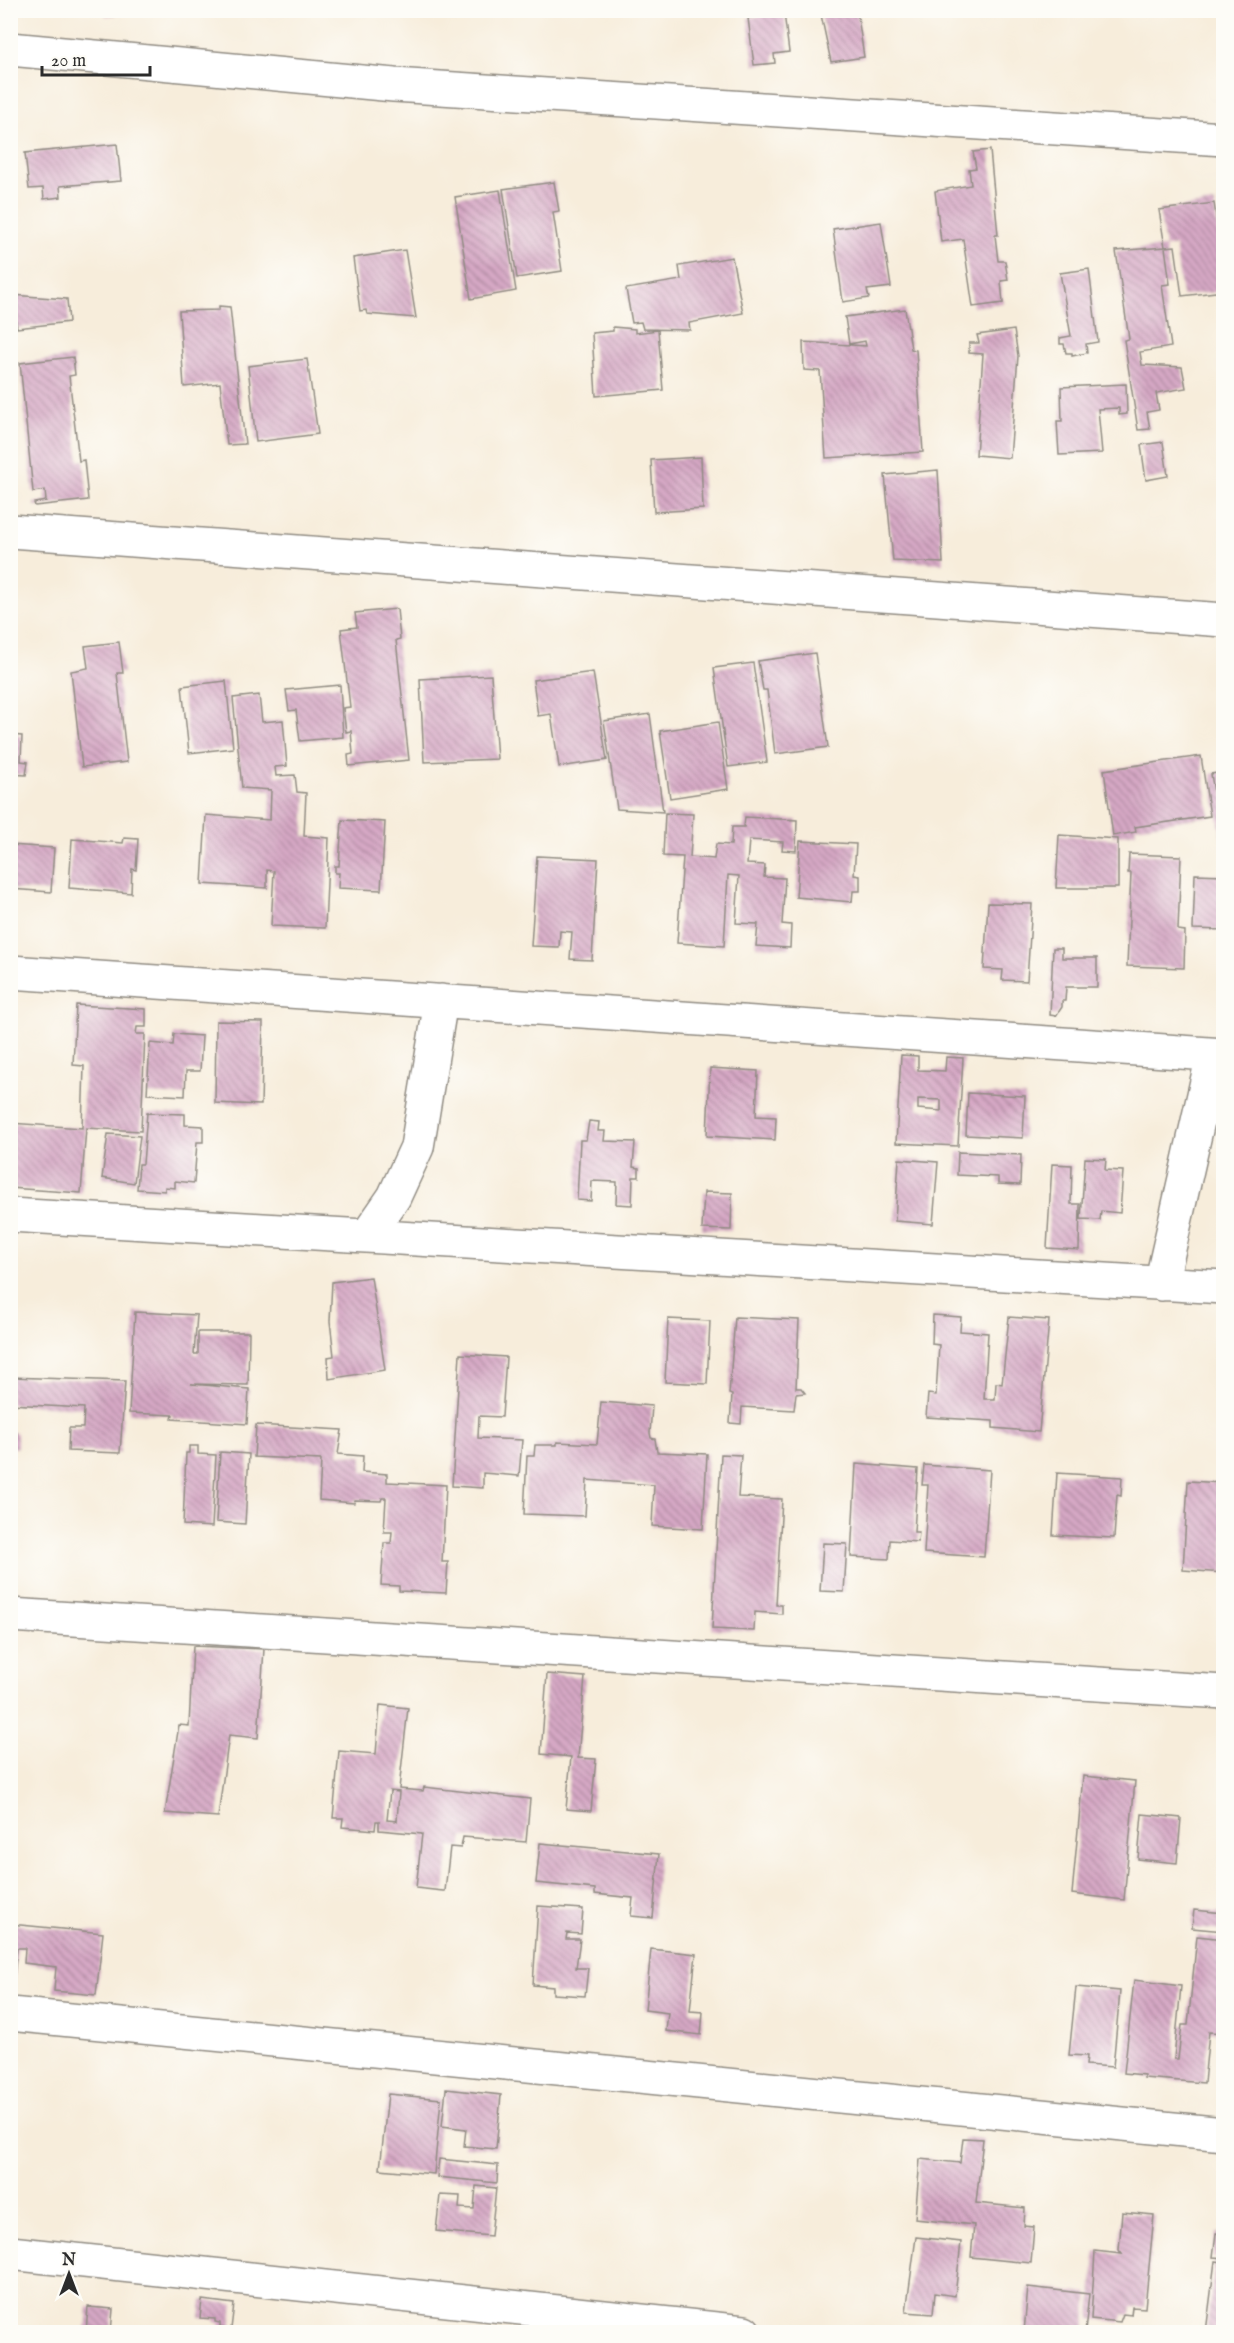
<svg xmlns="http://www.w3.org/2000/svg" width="1234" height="2343" font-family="'IM FELL English',serif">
<defs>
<pattern id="building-back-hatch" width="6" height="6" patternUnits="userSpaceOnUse" patternTransform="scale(1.5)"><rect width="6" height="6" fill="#d6a8c5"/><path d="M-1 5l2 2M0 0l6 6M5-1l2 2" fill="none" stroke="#ae89a0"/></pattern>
</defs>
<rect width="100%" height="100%" fill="#fdfcf7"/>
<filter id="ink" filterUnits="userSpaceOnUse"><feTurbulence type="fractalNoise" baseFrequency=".0167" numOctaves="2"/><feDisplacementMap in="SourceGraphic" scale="12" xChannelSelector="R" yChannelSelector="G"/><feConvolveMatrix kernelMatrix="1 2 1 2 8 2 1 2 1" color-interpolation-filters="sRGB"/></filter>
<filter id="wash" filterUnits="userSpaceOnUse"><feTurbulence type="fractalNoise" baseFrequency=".008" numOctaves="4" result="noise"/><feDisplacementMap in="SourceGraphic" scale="24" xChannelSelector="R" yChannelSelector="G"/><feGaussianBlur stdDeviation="1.35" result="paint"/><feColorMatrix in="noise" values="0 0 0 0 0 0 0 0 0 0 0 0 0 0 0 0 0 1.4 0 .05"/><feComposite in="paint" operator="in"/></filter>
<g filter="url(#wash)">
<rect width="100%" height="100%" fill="#f7eddb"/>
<g id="blocks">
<path fill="url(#building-back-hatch)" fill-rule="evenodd" d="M105,10H136V12L106,16Z
M820,10H857L864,57L831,62Z
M784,13L789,52L774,54L775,63L754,65L748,18Z
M117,144L121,181L60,186L61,197L44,199L43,188L29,189L25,153Z
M990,150L998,235H995L998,261H1005L1008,280L1001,281L1003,303L973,307L963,239L941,242L935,191L971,185L969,169L976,168L973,152Z
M554,182L559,211L553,212L562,271L517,278L503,189Z
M500,190L516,291L471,299L455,197Z
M1214,203L1224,269V291L1182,296L1175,246L1165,247L1170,284L1162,285L1171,347L1140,352L1142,365L1182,367L1186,388L1156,393L1159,410L1147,412L1150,429L1138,430L1124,340L1129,339L1116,251L1165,247L1159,210Z
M881,222L891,287L867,290L869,298L843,302L833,229Z
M405,250L416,318L367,314L366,310L360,311L353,258Z
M732,257L743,313L689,323L690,330L643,329L641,322L632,323L626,289L681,280L679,266Z
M1089,269L1098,342L1086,344L1087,353L1072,356V353H1066L1064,344H1060V338L1071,336L1060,273Z
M11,295L67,299L69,322L17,328Z
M219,306L230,307L245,444L227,445L220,383L184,387L179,311L219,310Z
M905,309L911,349L916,350L923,452L826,458L820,371L804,370L803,342L866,346L865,341L849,344L845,317Z
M613,327L635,329V333L658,330L663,390L596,396L592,333L613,331Z
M1014,330L1018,356L1010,458L976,455L983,354L969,353V343H979L977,335Z
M73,357L75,375L69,376L79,461L84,460L88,500L35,506L34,503L46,501L45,490L33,492L20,363Z
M307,359L318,434L256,442L248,366Z
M1126,384L1127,414L1119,415V408L1098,409L1102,453L1059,455L1057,421H1062L1061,387Z
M1163,442L1168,476L1146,480L1141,445Z
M701,457L703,509L654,512L651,460Z
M938,470L943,563L893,561L885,475Z
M397,609L400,639L396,640L409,760L349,766L348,755L353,754L351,731L346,732L343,708L350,707L341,629L357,627L355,613Z
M119,642L123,673H117L127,762L82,767L71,671L88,668L85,646Z
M815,653L828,747L775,754L767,690H763L758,661Z
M753,663L767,762L728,767L714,668Z
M593,672L607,760L559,767L551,714L538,716L533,680Z
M491,675L497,759L424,762L420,679Z
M226,681L233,748L189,753L182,686Z
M340,685L343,737L300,741L296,710L289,711L286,690Z
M259,695L262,722L283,720L287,766L275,767L276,776L295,775L297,792L306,793L304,836L329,838L325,928L271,926L274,871L267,870V888L202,884L206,815L270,820L271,790L242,788L233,698Z
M650,714L663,812L617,809L604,721Z
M718,722L728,789L670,798L660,731Z
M10,735L22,736L21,761L28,762L26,775L10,774Z
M1201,756L1210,816L1135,827L1136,832L1113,836L1104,770Z
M1224,772V841H1222L1211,774Z
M665,813L693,814L690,857L714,859L716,844L731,845L732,827H744L745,817L797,820L796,851L782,850L783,842L749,840L747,864L765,865L764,877L785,878L782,924L791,925L790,948L756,946L758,924L736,923L739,876L728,875L724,946L677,943L683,857L663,856Z
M342,820L385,822L381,890L338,888L339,873H335V866H339Z
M1059,835L1118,839V888H1056Z
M124,838L138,839L136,870L132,869L131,893L69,888L72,839L123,843Z
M800,841L856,844L854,875L860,876V891H853L852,902L796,897Z
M10,845L54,848L51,892L10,889Z
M1129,854L1181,856L1178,930L1185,931L1184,968L1127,966L1131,873H1128Z
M537,856L598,859L592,960L570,959L572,932L560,931L559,947L531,946Z
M1195,874L1224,875V930L1193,929Z
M988,903L1032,904L1027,981L1002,980L1003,970L984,969Z
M1053,948H1062V958H1097V987H1066L1065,1001H1062V1007L1056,1016L1050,1015Z
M76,1005L146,1009V1027H137L136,1034H145L141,1131L86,1128L81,1193L10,1188V1123L82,1128L84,1066L73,1065Z
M216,1021L263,1022L261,1105L215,1103Z
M174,1034L202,1036L200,1071H186L185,1096L147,1094L150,1043L173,1045Z
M901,1055L918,1056V1070L945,1071L946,1057L963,1058L958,1146L896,1143ZM918,1099L941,1100V1111L918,1109Z
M710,1068L758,1071L756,1116L776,1117L775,1140L707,1136Z
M1224,1077V1118L1214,1117Z
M968,1093L1025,1096L1023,1138L966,1135Z
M147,1113L185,1114V1125L203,1126V1142H197L194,1183L175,1181V1188L165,1187V1191L137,1189L139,1164H143Z
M589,1121L599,1122L598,1131H605L604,1141L635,1142L633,1167L639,1168V1177H633L632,1205L616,1204L617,1182L592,1181L591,1201L577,1200L580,1140H586Z
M108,1134L140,1136L134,1183L102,1178Z
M958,1152L1021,1155L1020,1185L998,1184V1177L957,1175Z
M1085,1158L1106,1159L1105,1170L1123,1171L1120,1213L1101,1211L1100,1220L1081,1219Z
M899,1159L938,1162L933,1224L895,1221Z
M1052,1164L1072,1165L1071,1204H1080L1079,1250L1047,1248Z
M704,1192L732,1193L731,1230L702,1229Z
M371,1277L385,1370L329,1379L328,1357L334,1356L330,1321L332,1282Z
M135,1312L197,1315L194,1354H198V1332H249L248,1385L191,1384L249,1389L247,1424L172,1419L173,1415L129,1413Z
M933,1315L961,1317L960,1331L988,1333L984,1399H995L996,1383L1002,1384L1009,1317L1049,1320L1039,1432L993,1428V1421L926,1417L928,1394L936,1395L939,1345L932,1344Z
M735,1317L799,1320L796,1388H801L805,1393L796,1394L794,1410L742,1407L741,1424L730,1423L732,1395L729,1394Z
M668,1319L710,1321L707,1384L665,1382Z
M460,1354L506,1357L502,1417L479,1416L478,1438L522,1440L519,1476L483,1473V1488L452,1486Z
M10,1377L125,1381L120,1453L68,1451L69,1428H83L84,1408L10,1404Z
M601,1402L652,1406L650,1433L651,1438L655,1439L657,1452L707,1454L703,1529L652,1526L654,1485L587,1480L585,1516L524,1514L527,1456H534L535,1445H557V1442L597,1444Z
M256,1425L342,1430L338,1454L363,1456L362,1472L387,1474V1482L446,1485L442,1562H448L446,1593L399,1591V1586L381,1585L384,1543H391L392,1532H384L386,1498H382L381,1501L355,1500L354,1503L319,1500L321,1460L254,1457Z
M10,1432L17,1433V1448L10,1447Z
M189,1446H198V1454L216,1455L212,1527L183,1525L186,1453H189Z
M220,1452L249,1454L245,1524L216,1522Z
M721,1454L741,1455L738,1497L782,1499L776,1605H782V1614L755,1612L754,1631L712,1629Z
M856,1464L918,1469L914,1532H919L918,1542L890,1540L889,1559L851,1557Z
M924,1465L990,1470L984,1557L924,1553L928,1485H922Z
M1057,1473L1122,1477L1121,1496L1117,1495L1114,1538L1053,1535Z
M1188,1481L1224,1483V1573L1183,1570Z
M823,1543L847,1544L844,1592L820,1591Z
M193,1646L264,1649L258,1738L229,1735L218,1817L165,1813L179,1725L189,1726Z
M547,1674L585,1677L578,1758L596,1759L591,1811L566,1809L571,1757L541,1754Z
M380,1705L408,1708L399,1789L423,1791L424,1787L530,1799L526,1842L463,1837L461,1848L450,1847L445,1891H443L416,1888L422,1834L379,1830V1821H376L375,1830L342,1827L343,1818H333L339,1751L376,1754ZM390,1791L399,1792L397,1821L387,1820Z
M1083,1776L1135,1781L1124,1900L1072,1894Z
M1142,1814L1181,1818L1177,1863L1138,1859Z
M540,1843L659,1854L653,1918L631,1916L633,1898L595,1894V1889L536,1883Z
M538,1906L583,1909L581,1934L567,1933L566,1939H580L576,1968H588L585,1996L553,1994V1987L533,1985Z
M1194,1910L1224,1913V1931L1192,1928Z
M10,1924L103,1933L96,1995L54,1991L56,1967L24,1963L25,1948H17L13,1987H10Z
M1197,1936L1224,1939V2033L1209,2032L1204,2083L1144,2078V2075L1124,2073L1134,1980L1181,1986L1174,2059H1178L1182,2025H1188Z
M651,1949L696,1954L690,2011L703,2012L701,2035L666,2031L668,2013L645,2010Z
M1076,1987L1120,1991L1113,2067L1086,2065L1087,2056L1069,2055Z
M446,2089L501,2095L496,2149L464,2146L466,2129L442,2126Z
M388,2094L441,2099L434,2174L380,2169Z
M963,2138L983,2139L976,2203L1025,2208L1024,2226L1034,2227L1031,2263L971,2257L974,2225L915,2219L920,2159L960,2163Z
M439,2159L498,2165L497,2183L437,2177Z
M476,2186L496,2188L491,2236L436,2231L440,2195L460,2196L459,2208L474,2209Z
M1122,2212L1154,2215L1145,2308L1132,2307L1131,2315L1123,2314L1120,2322L1091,2319L1095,2251L1122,2254L1119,2250Z
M1216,2233L1224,2234V2258L1213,2257Z
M916,2237L961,2242L955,2296L935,2293L933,2314L906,2312Z
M1215,2261L1224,2262V2332H1206Z
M1028,2287L1089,2294L1085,2332H1024Z
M202,2300L234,2304L231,2329L220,2328V2323L215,2322V2319L200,2318Z
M88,2307L113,2309L111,2332H86Z"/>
</g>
</g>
<g filter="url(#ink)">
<use href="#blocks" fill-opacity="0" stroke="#918c83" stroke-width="1.5"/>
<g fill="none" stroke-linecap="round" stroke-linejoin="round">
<g stroke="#918c83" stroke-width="36">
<path id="street" d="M10,49L394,85L1224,139
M10,531L1224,620
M10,972L1224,1055
M10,1215L1224,1287
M367,1236L394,1197L417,1147L441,1001
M1161,1284L1213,1055
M10,1615L1224,1692
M10,2014L1224,2134
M10,2253L744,2332"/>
</g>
<use href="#street" stroke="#fff" stroke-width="33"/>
</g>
</g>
<rect width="1234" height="2343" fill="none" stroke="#fdfcf7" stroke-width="36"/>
<g transform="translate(69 2274)" stroke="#fdfcf7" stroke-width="4.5" paint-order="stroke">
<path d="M0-4.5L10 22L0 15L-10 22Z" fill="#2b2b2b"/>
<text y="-9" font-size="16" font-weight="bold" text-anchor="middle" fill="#2b2b2b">N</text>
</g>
<path d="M42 66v9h108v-9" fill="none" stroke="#2b2b2b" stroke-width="3"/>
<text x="51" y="66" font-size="18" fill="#2b2b2b" stroke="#fdfcf7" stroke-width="4.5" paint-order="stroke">20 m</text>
</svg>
